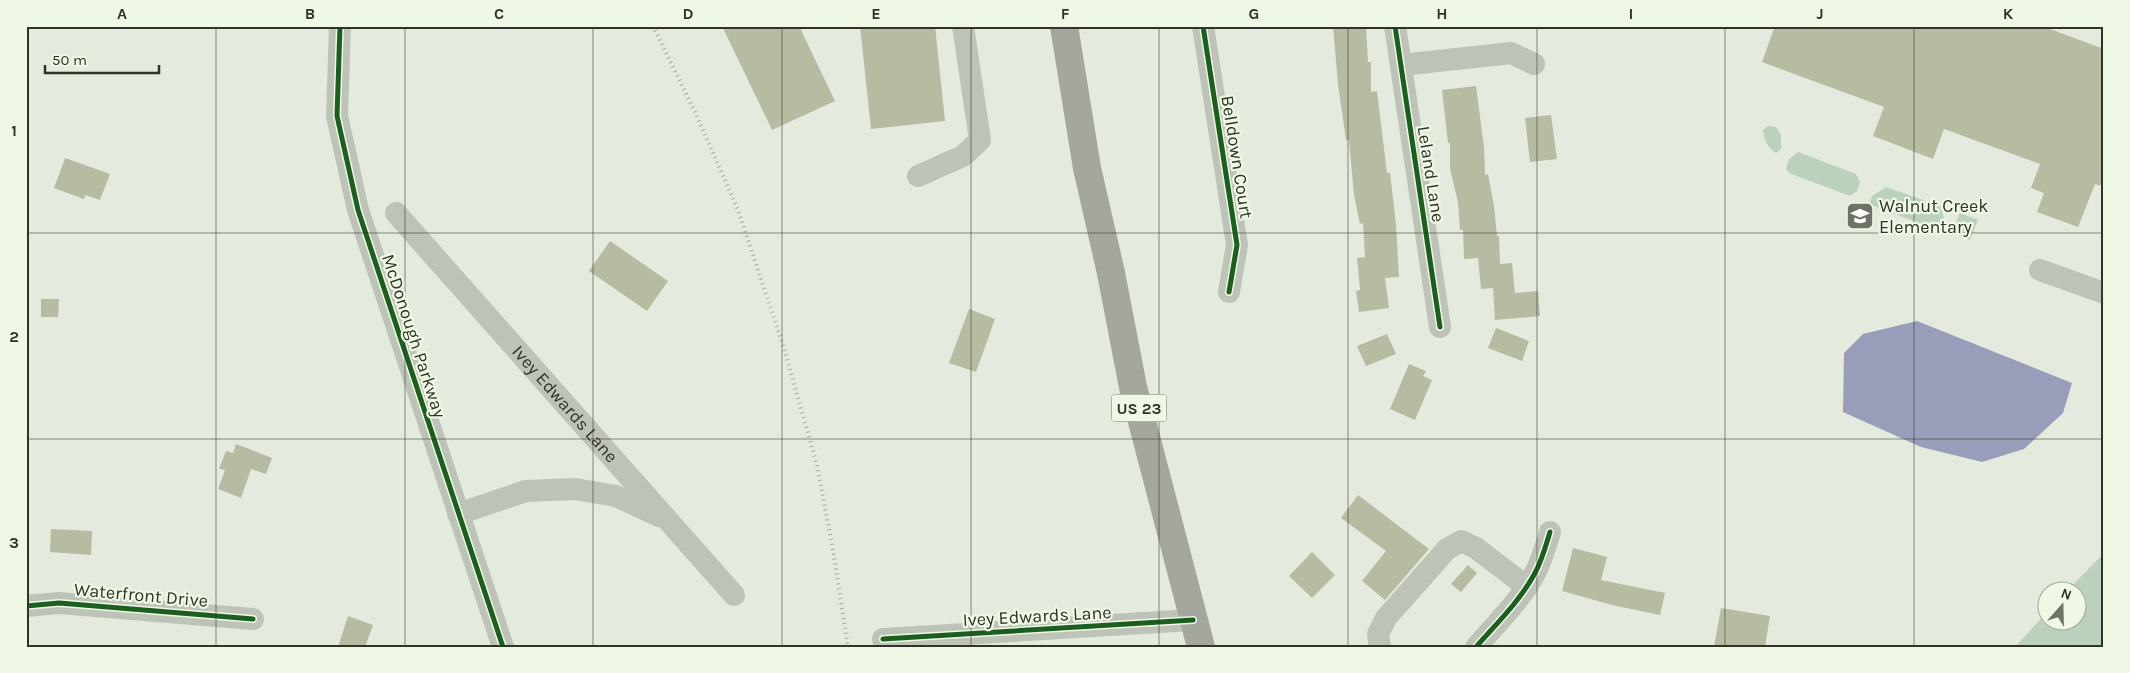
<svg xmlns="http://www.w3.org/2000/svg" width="2130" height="673" font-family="Karla,sans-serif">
<rect width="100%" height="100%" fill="#e4eade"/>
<path fill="#bbd1be" d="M1768,126L1776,127L1781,135V149L1776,153C1768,147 1764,141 1763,130Z
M1798,152L1856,174L1860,182L1857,191L1850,196L1789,173L1786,169L1789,159Z
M1886,187L1940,206L1944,218L1940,224L1932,228L1874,206L1870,203L1872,196Z
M1960,213L1978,220L1970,240L1952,232Z
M2104,553V647H2015L2047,612L2048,620H2078V590H2068Z"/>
<path fill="#9a9dba" d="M1917,321L2072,383L2063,413L2024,449L1982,462L1921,447L1843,412L1844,353L1863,334Z"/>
<path fill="#b6bca1" d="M722,26H799L835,101L772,130Z
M860,26H935L945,121L871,129Z
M1333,26H1366L1368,62H1371V92L1377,91L1387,173H1390L1396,224L1399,277L1385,278L1389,308L1359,312L1356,291L1360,290L1357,258L1365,257L1363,223L1360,224L1354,195L1349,140H1346L1338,84Z
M1775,26H2042L2104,49V175L2100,186L2095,184L2078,227L2037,212L2044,193L2031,188L2040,164L1944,129L1933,159L1873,136L1884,107L1762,62Z
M1476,86L1484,147L1485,175L1488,174L1494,206L1497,236H1499L1500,264L1512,263L1515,293L1538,291L1540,316L1495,320L1493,288L1481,289L1478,258L1464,259L1463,230H1460L1458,202L1450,169V143H1448L1442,90Z
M1551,115L1557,159L1530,162L1525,118Z
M65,158L110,174L100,200L85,195L84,199L54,188Z
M610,241L668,281L647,311L589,271Z
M41,299H59L58,317H41Z
M969,309L995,319L976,372L949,363Z
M1496,328L1529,341L1522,361L1488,348Z
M1387,334L1396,354L1366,366L1357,346Z
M1409,364L1426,371L1423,376L1432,380L1415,420L1390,409Z
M236,444L272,458L266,474L251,469L241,498L218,489L225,470L219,469L226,451L233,453Z
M1358,495L1429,549L1385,600L1362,581L1386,551L1341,518Z
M51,529L92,531L91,555L50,552Z
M1573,548L1607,557L1601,580L1665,593L1660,615L1612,605L1562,591Z
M1312,552L1335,575L1312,598L1289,576Z
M1468,565L1477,573L1461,592L1451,584Z
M1721,608L1770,616L1765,647H1714Z
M348,616L373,625L365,647H338Z"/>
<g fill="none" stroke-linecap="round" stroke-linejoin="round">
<g stroke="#bec3b7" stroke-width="22">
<path d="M340,26L337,116L358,210L503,647"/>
<path d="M1203,26L1237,245L1229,292"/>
<path d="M1395,26L1440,327"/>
<path d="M1401,65L1511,53L1534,64"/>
<path d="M918,176L963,156L980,140L963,26"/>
<path id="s1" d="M396,213L734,595"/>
<path d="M2040,270L2104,293"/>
<path d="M458,514L526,491L575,489L616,496L659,516"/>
<path d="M26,606L59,603L253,619"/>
<path d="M883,639L1193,620"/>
<path d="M1380,647L1378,634L1386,618L1447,549L1461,541L1476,548L1527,587"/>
<path d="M1476,647C1497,623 1520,601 1535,573C1542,560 1546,545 1550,532"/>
</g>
<path stroke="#a3a79d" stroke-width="28" d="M1064,26L1087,168L1111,273L1133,387L1201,647"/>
<path stroke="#a7aaa2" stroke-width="4" stroke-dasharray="1 4" stroke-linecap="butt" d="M653,26L695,112L738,210L784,348L817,465L833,550L848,647"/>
<g stroke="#eff7e5" stroke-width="8">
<path id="cycleway" d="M340,26L337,116L358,210L503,647
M1203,26L1237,245L1229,292
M1395,26L1440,327
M26,606L59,603L253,619
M883,639L1193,620
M1476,647C1497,623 1520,601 1535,573C1542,560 1546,545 1550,532"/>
</g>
<use href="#cycleway" stroke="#1b5e20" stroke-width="5"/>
</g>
<path fill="none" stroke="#303326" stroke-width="1" stroke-opacity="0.55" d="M216,26V647M405,26V647M593,26V647M782,26V647M971,26V647M1159,26V647M1348,26V647M1537,26V647M1725,26V647M1914,26V647M26,233H2104M26,439H2104"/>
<defs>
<g id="school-square" transform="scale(1.4375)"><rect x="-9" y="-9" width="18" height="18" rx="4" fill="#6f7366" stroke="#eff7e5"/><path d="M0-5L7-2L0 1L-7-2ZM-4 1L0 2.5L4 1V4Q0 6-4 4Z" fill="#fff"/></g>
</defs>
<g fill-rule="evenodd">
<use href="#school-square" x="1860" y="216"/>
</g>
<g text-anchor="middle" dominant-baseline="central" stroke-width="4.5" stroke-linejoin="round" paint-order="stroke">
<rect fill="#eff7e5" stroke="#696e5f" stroke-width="1" x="1111.5" y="394.5" width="55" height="27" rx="4"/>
<g font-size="16" font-weight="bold" fill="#303326">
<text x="1139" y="408">US 23</text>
</g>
<g font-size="18" fill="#303326" stroke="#eff7e5">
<text transform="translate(1237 157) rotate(81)">Belldown Court</text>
<text transform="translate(1431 174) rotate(81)">Leland Lane</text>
<text transform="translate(414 336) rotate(72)">McDonough Parkway</text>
<text stroke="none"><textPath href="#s1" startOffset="255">Ivey Edwards Lane</textPath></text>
<text transform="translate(141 595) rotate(5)">Waterfront Drive</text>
<text transform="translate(1037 616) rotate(-3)">Ivey Edwards Lane</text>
</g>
<g font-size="18" fill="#303326" stroke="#eff7e5" text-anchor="start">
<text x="1879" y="206">Walnut Creek<tspan x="1879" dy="21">Elementary</tspan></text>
</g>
</g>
<rect width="2130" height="673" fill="none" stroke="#eff7e5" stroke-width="55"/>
<g transform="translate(2062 606) rotate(20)"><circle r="24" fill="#eff7e5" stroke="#a3a999"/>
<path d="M0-4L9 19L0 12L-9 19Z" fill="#6f7366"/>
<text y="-8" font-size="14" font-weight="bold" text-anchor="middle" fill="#303326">N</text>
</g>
<path d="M45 65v8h114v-8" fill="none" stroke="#303326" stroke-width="2.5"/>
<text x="52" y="65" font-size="15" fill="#303326" stroke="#eff7e5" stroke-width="4" paint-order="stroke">50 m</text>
<rect x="28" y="28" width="2074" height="618" fill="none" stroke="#303326" stroke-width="2"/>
<g font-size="16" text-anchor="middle" font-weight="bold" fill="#303326">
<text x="122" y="19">A</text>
<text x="310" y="19">B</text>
<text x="499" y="19">C</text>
<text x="688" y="19">D</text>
<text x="876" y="19">E</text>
<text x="1065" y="19">F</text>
<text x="1254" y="19">G</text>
<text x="1442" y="19">H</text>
<text x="1631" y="19">I</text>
<text x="1820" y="19">J</text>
<text x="2008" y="19">K</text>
<text x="14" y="136">1</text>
<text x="14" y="342">2</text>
<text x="14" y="548">3</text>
</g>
</svg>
